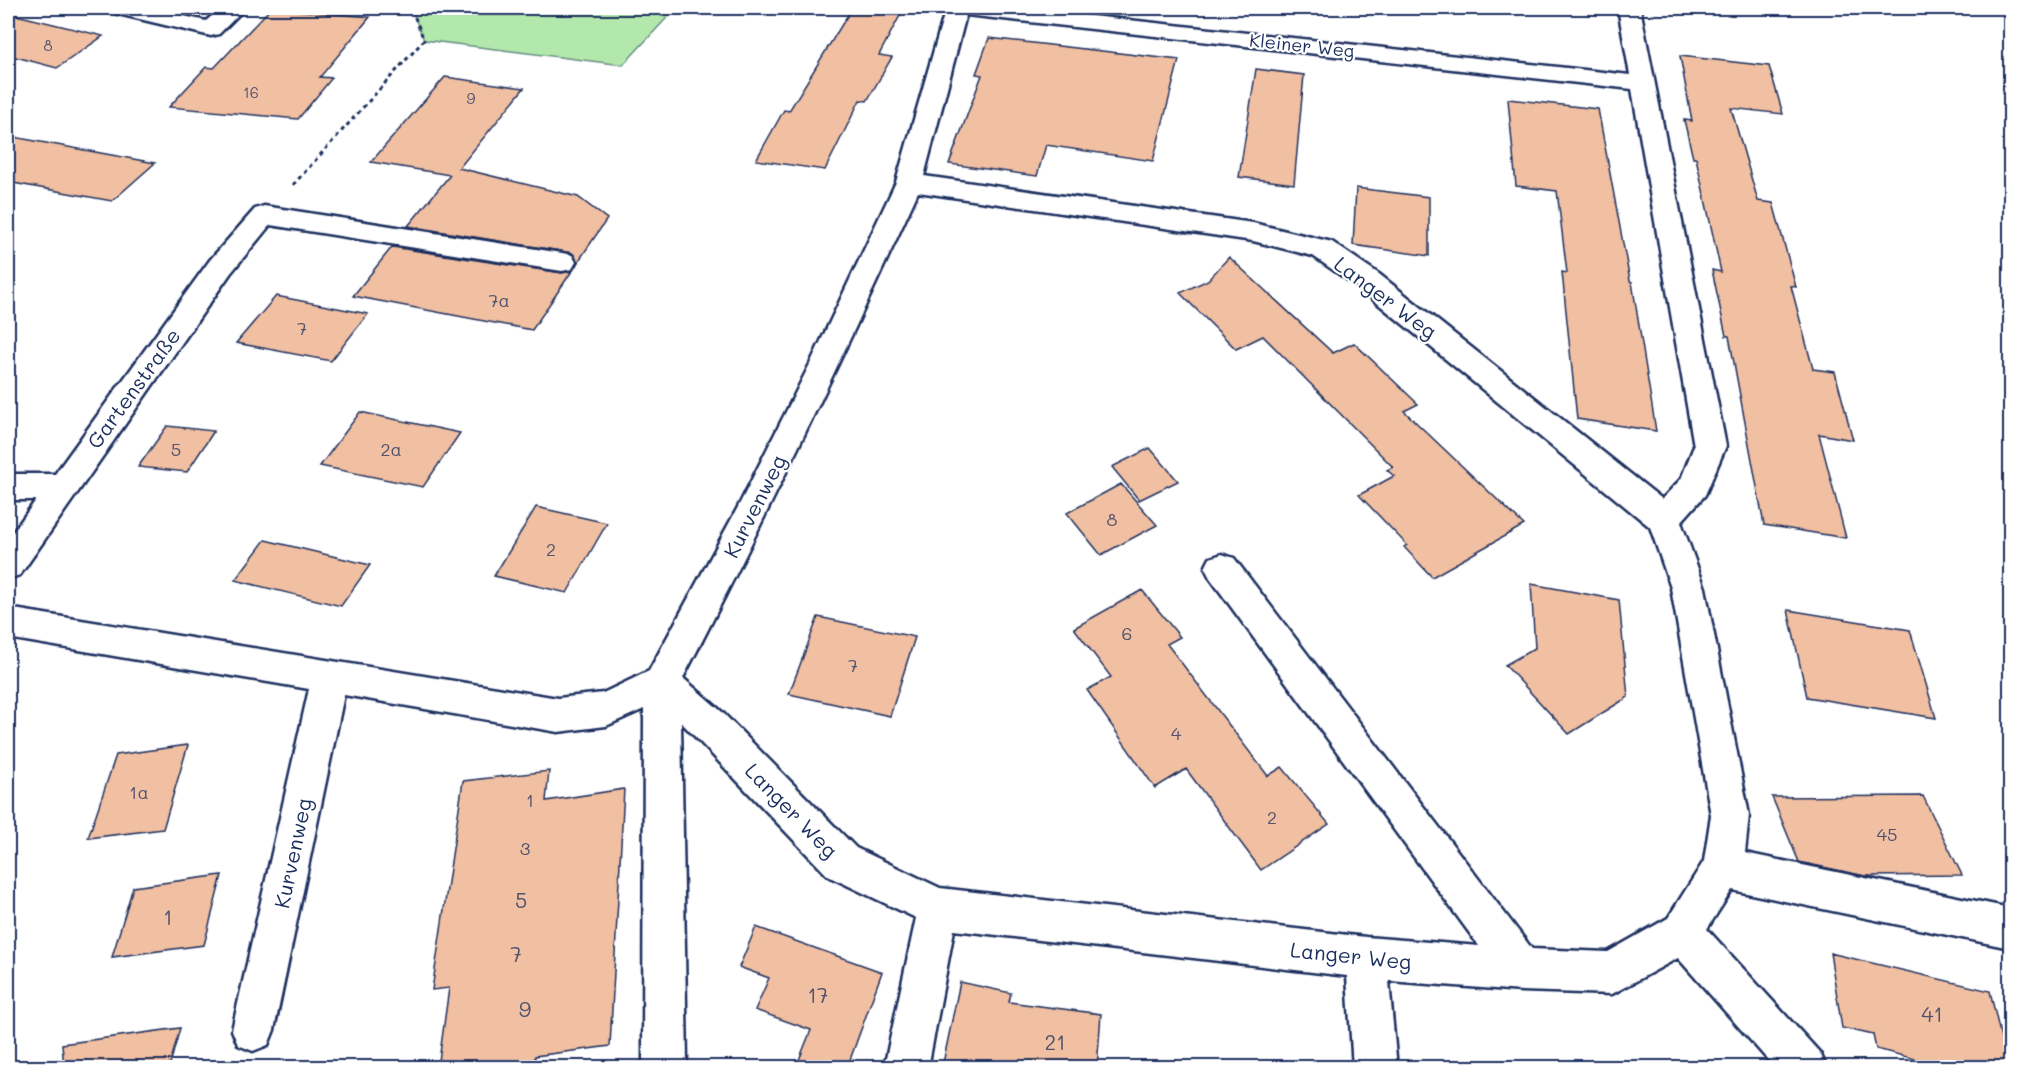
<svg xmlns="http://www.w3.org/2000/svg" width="2018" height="1075" font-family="Mali,sans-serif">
<rect width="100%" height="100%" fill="#fff"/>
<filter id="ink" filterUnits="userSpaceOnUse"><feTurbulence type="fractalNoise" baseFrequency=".0167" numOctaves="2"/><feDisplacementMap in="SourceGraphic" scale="12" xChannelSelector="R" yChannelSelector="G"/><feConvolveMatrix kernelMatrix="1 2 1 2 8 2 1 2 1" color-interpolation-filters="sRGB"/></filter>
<g filter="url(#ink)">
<path fill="#b2e8ab" stroke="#668c84" stroke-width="1.5" d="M411,8H676L623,65L424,40Z"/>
<path fill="#f1bfa1" stroke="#1b2f5e" stroke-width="1.5" d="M271,8L370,17L320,77L332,78L298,119L169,107L206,67L214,68Z
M852,8H904L879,55L892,57L867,101L860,100L825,170L756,160L784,110L789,111Z
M8,13L103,36L57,68L8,55Z
M989,38L1179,60L1153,161L1046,145L1037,176L949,164L982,75L976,74Z
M1680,56L1769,66L1783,114L1731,108L1758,201L1773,203L1796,287L1791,286L1813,369L1835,372L1853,440L1819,434L1846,538L1764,525L1729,336H1726L1712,270L1721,272L1696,158H1693L1684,120L1692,121Z
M1256,69L1304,75L1294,184L1239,177Z
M445,77L524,88L459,168L578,197L607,219L578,262L572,253L408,226L450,175L371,162Z
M1508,99L1598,109L1630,281L1632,282L1656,431L1577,419L1562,272L1567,273L1557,191L1516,186Z
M8,136L155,163L112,201L8,182Z
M1356,188L1429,197V256L1353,245Z
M392,247L562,273L572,271L532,330L353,296Z
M1229,257L1333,353L1354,343L1418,404L1404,411L1524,525L1432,577L1404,547L1407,545L1359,495L1394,476L1387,470L1393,467L1263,336L1236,349L1180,293L1208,280Z
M276,296L368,314L331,361L236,343Z
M360,412L460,433L423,487L320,466Z
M167,426L214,431L187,472L138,467Z
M1150,448L1178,481L1139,500L1112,467Z
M1121,484L1157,525L1101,555L1067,513Z
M536,507L607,523L567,593L494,576Z
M265,540L370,565L341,606L235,580Z
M1531,584L1619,600L1628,697L1569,734L1505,665L1535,648Z
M1142,590L1180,637L1167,644L1268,776L1282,767L1329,824L1261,870L1186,769L1155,788L1087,690L1111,677L1074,628Z
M1788,610L1910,630L1936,718L1807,697Z
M818,617L915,637L890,716L789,694Z
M188,745L163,829L88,838L116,755Z
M549,771L546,801L624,789L610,1046L535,1056L534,1068H438L449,988L432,990L463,781Z
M1923,796L1962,875L1865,876L1799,862L1772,797Z
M222,875L204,945L112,957L133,887Z
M756,927L882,972L847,1068H821L799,1060L811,1030L755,1010L769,978L739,967Z
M1830,953L1990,991L2008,1068H1950L1876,1049L1873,1035L1842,1028Z
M960,982L1011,993L1009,1002L1101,1014L1097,1068H942Z
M180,1028L169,1068H64L62,1044Z"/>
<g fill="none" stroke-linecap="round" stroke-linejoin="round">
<g stroke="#1b2f5e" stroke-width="5">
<path id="minor" d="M111,8H148L206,21L221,8H245L219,34L211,36L114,13Z
M946,8H1019L1630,75L1618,8H1640L1726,446L1705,495L1681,522L1705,588L1749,815L1745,853L2010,908V948L1732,890L1707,929L1820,1053L1827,1068H1775L1678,958L1612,994L1522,991L1389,981L1397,1068H1353L1347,976L954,930L928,1068H884L916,918L828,876L681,722L687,1062L685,1068H645L643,1062L644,709L606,726L558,732L344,695L274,1030L268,1045L253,1051L238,1045L232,1030L309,689L8,638V608L558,698L603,693L649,671L738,507L810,364L896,182ZM966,15L1632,89L1694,446L1681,479L1662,499L1379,274L1332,242L1253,223L924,176ZM918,192L1253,241L1313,256L1359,288L1650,527L1671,588L1711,815L1704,861L1668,918L1608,952L1532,949L1234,558L1222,554L1210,558L1205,568L1210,578L1479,946L1366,937L940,888L856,848L721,711L683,678C766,518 843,356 918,192Z
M264,206L562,253L572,255L576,262L572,269L562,271L270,225L230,274L20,575L8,579V539L36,500H8V474H55L210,260L255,209Z"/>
</g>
<path stroke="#1b2f5e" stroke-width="3" stroke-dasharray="4 4" stroke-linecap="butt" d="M293,185L424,40L411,8"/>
<use href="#minor" fill="#fff" fill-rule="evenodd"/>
</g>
</g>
<g text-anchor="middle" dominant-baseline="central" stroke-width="4.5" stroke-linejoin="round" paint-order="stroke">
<g font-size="15" fill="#50536f">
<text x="48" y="45">8</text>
<text x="251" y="92">16</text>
<text x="471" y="98">9</text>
</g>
<g font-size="18" fill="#1b2f5e" stroke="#fff">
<text transform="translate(1302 45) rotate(6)">Kleiner Weg</text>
</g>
<g font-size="18" fill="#50536f">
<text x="499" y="300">7a</text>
<text x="302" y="328">7</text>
<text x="176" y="449">5</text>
<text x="391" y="449">2a</text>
<text x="1112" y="519">8</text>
<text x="551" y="549">2</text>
<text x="1127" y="633">6</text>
<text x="853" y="665">7</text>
<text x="1176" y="733">4</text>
<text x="139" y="792">1a</text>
<text x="530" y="800">1</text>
<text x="1272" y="817">2</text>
<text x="1887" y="834">45</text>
<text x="525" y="848">3</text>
</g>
<g font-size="21" fill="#1b2f5e" stroke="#fff">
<text transform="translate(1386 297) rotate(37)">Langer Weg</text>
<text transform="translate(133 388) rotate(-54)">Gartenstraße</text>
<text transform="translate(754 506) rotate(-63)">Kurvenweg</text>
<text transform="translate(792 810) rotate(46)">Langer Weg</text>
<text transform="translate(292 853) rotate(-78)">Kurvenweg</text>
<text transform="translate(1351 955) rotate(6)">Langer Weg</text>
</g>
<g font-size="21" fill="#50536f">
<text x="521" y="899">5</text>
<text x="168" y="916">1</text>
<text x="516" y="953">7</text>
<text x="818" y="994">17</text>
<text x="525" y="1008">9</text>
<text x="1932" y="1013">41</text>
<text x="1055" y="1041">21</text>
</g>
</g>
<rect width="2018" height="1075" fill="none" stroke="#fff" stroke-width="30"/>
<rect x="15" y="15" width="1988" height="1045" fill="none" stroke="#1b2f5e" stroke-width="2" filter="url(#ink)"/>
</svg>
